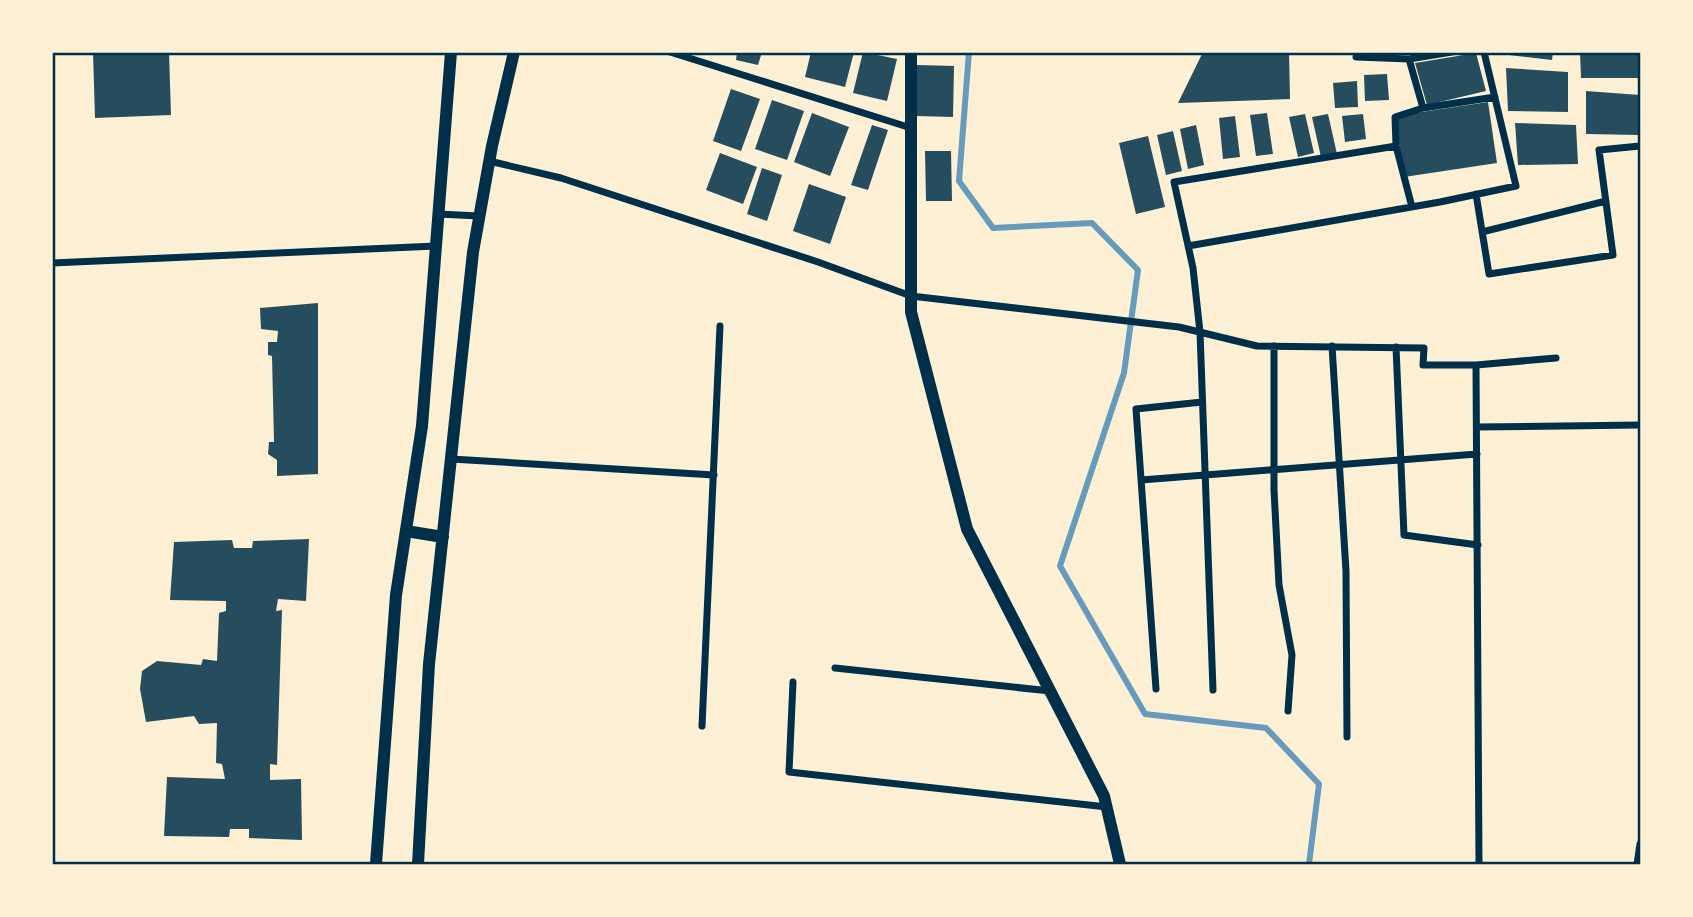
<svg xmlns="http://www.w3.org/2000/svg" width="1693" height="917" font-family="Commissioner,sans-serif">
<rect width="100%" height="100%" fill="#fdf0d5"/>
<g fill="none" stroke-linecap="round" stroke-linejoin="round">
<path stroke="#669bbc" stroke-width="6" d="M969,52L959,181L993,228L1092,223L1138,270L1124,373L1060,566L1145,714L1266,728L1319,784L1309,864"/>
</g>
<path fill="#264d5e" d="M93,52H169L171,115L95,118Z
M737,52H762L758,65L736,60Z
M811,52H854L845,87L805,77Z
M863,52L897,59L887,101L853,93Z
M1203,52H1228L1227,55L1289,52L1290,99L1178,103Z
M1502,52H1553L1552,60L1501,54Z
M1580,52H1640V78H1581Z
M1476,53L1486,91L1427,105L1415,63Z
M917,65L954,66L953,117L916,116Z
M1506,68L1568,72V112L1508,111Z
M1387,74L1389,100L1365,101L1364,75Z
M1357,81L1358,107L1335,108L1333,83Z
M731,89L760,99L741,151L713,141Z
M1586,91L1640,95V135L1586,134Z
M772,100L804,111L787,160L755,149Z
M1488,102L1497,163L1404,177L1395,116Z
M812,113L849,127L830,176L794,162Z
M1267,113L1273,154L1256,156L1250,115Z
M1305,114L1314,153L1298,157L1289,117Z
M1328,114L1337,154L1321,157L1312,117Z
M1363,114L1366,139L1345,142L1342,116Z
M1235,116L1240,157L1223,159L1219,118Z
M1515,123L1576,125L1578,164L1518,165Z
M872,125L888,130L868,190L851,185Z
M1196,125L1204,165L1188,169L1180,129Z
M1173,131L1182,171L1166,175L1157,135Z
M1148,136L1165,207L1136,214L1119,143Z
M925,151H951L952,201H926Z
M720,153L757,167L743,204L706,190Z
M762,168L782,175L767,221L747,214Z
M809,184L846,197L830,244L793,231Z
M318,303V474L277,476V460L268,454L269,442H274L272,356L268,355V342H277L278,331L261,329L260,308Z
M309,539L306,601L278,599L276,611L282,610L277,765L270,764V780L301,779L302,840L249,838V829H230L229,837L164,836L167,777L225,779L222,764L216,763L217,723L199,724L194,716L146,722L140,689L142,671L157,661L201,665L203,659L217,661L219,613L226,611V601L170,600L174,542L232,540L234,548H252L253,541Z"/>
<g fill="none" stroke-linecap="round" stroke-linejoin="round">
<path stroke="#003049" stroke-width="7" d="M670,52L911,128
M1356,57L1409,59L1452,52
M1409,59L1423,108L1395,117L1396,146L1412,207
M1423,108L1495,97
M489,161L561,178L818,262L911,296L1179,327L1257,346L1424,348L1423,365H1476L1556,358
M1476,194L1489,274L1613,255L1599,150L1640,146
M438,214L479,216
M1482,232L1606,201
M1188,246L1440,202L1516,186L1484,52
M52,263L436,246
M1274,346V490L1279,585L1292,655L1288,711
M1332,346L1346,571L1347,737
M1396,347L1404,535L1478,545
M1476,365L1479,864
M1477,427L1640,425
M451,459L714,475
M1141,480L1477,454
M835,668L1050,691
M793,682L789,772L1107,807
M1156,689L1136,409L1202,402
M1213,690L1200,332L1193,268L1174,182L1396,146
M702,726L720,326
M1637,864L1640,844"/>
<path stroke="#003049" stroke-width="12" d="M911,52V312L967,529L1104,796L1120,864
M406,531L443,537
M376,864L396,595L422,426L451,52
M418,864L429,664L473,252L492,146L514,52"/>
</g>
<rect width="1693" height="917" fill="none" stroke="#fdf0d5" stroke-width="108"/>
<rect x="54" y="54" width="1585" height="809" fill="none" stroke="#003049" stroke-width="2.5"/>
</svg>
